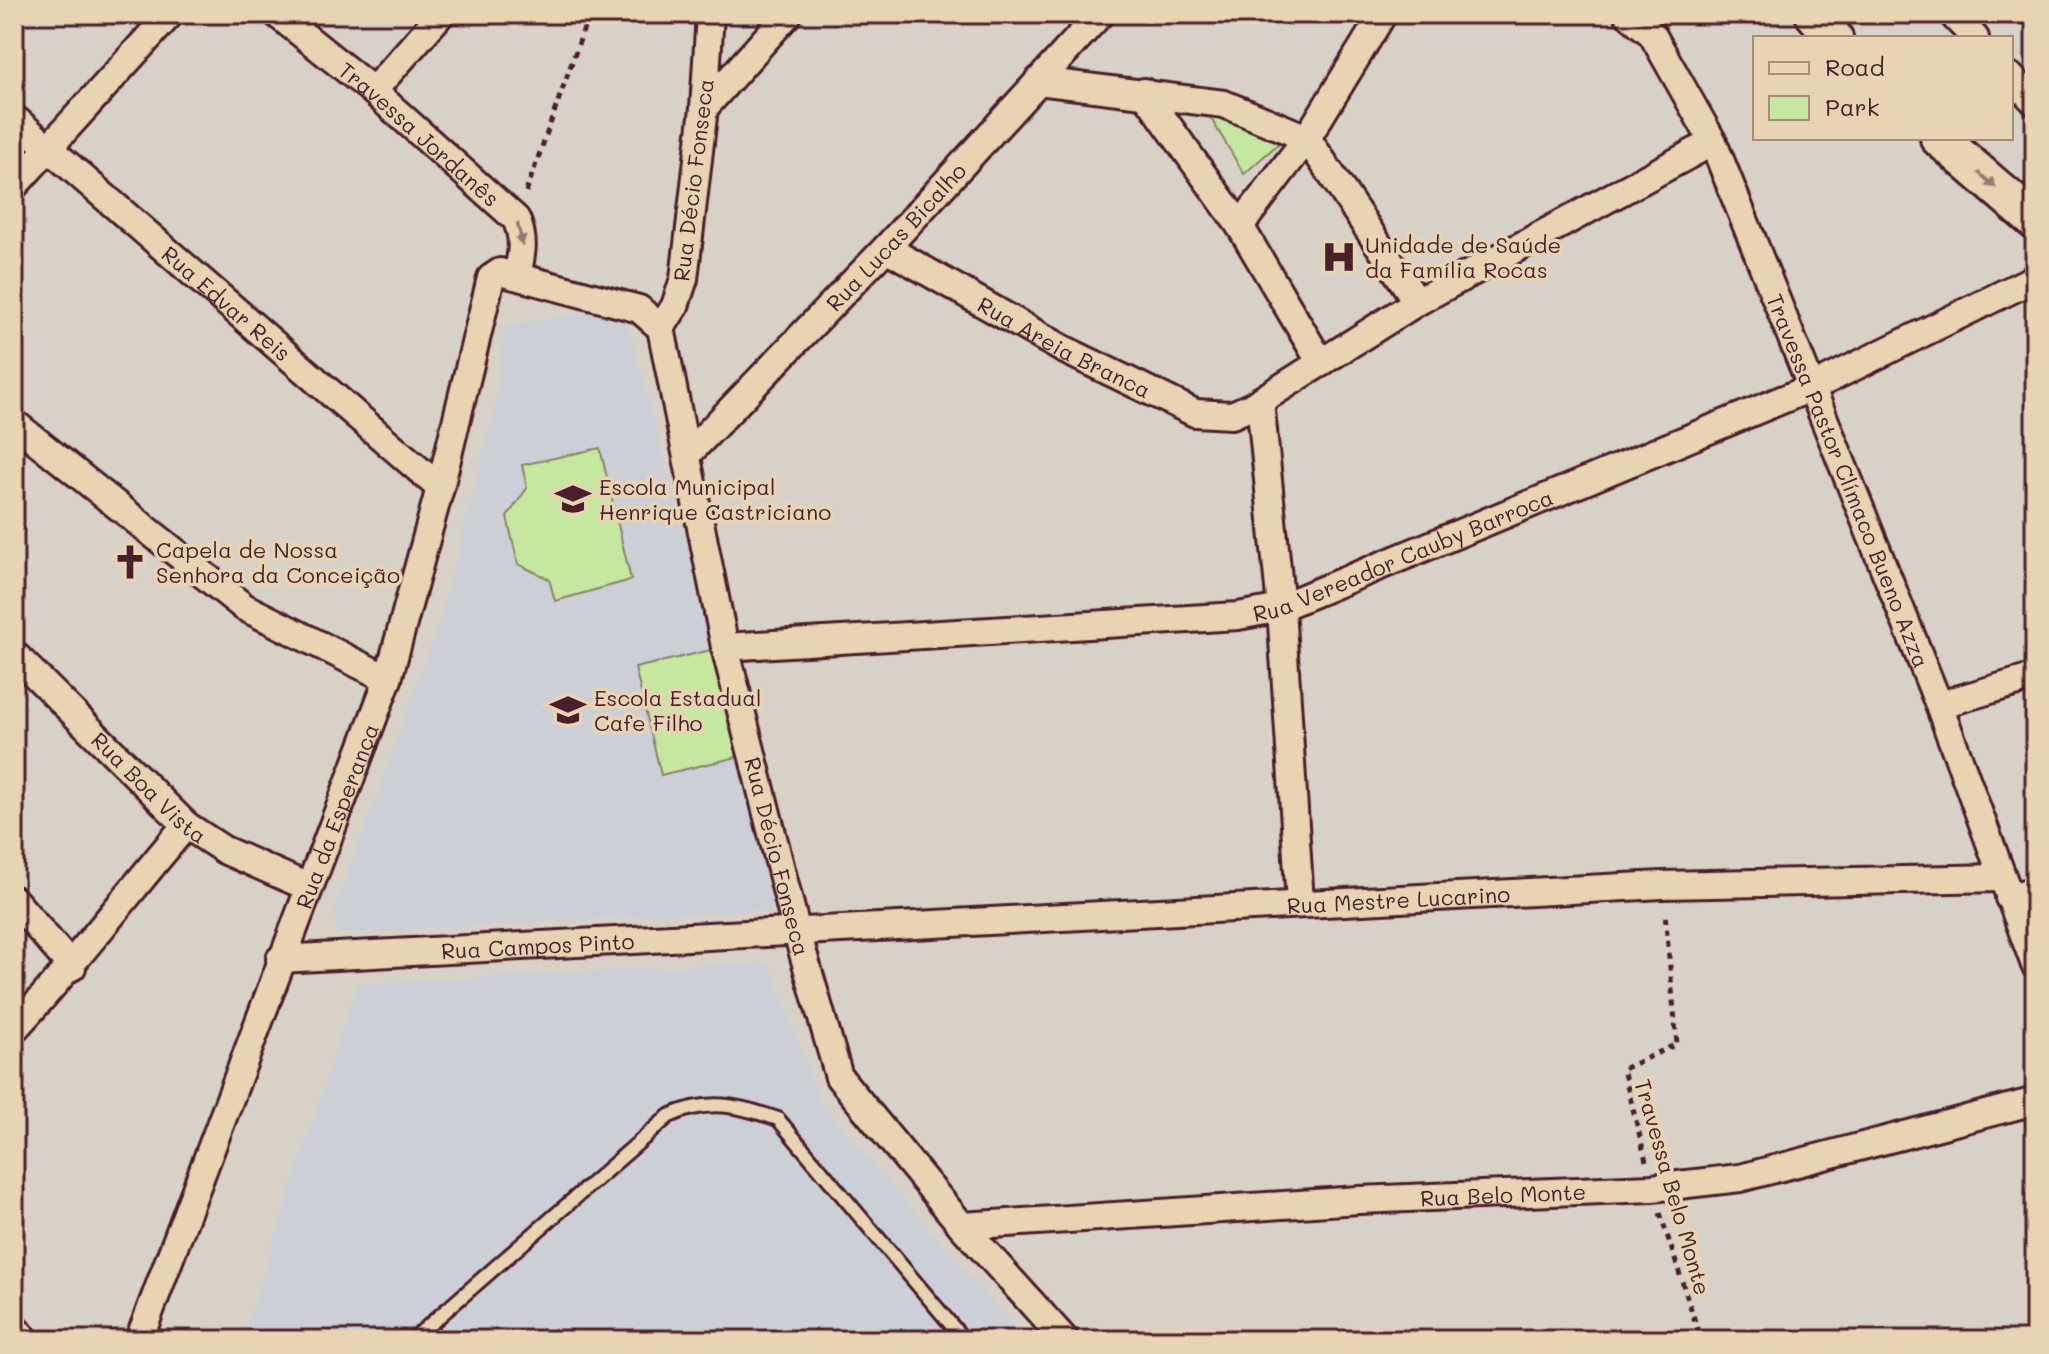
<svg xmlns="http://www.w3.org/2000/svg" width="2049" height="1354" font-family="Mali,sans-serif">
<rect width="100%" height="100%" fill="#d8d1c7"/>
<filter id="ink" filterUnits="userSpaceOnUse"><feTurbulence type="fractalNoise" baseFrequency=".0125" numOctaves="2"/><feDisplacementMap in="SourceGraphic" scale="16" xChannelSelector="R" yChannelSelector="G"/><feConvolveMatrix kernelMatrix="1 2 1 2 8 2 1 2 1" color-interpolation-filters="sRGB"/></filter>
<g filter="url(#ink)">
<path fill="#cdcfd6" d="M624,308L713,642L776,901L771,909L338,934L335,910L440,620L495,408L505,325Z
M769,962L820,1102L1025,1340H242L357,984Z"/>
<path fill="#c5e7a0" stroke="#888366" stroke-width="2" d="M1225,107L1278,144L1244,174L1206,110Z
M600,448L631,580L555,601L549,579L518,564L507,517L527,488L522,465Z
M711,650L737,757L661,775L635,668Z"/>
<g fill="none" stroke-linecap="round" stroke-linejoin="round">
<g stroke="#4a1f2b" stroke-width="18">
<path id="lane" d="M412,1340L669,1116C709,1098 737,1105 778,1119L964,1340"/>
</g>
<g stroke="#4a1f2b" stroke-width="32">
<g id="street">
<path id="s1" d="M277,14L373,91L516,219C525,239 522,254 517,275"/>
<path id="s2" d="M710,14L704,108L684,279L675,306L661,328L725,647L796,929L839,1077L962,1226L1065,1340"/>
<path id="s3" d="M1628,14L1652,34L1713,142L1939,705L2035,965"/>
<path d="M1952,14L1975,38"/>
<path d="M2011,77L2035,102"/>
<path d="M1038,81L1224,104L1307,138L1417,302"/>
<path d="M373,91L441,14"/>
<path d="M1144,92L1240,226L1321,363"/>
<path d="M704,108L788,14"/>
<path id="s4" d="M14,118L440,488"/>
<path d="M14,186L170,14"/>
<path d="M1240,226L1307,138L1383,14"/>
<path id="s5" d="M886,248L1063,349L1195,413L1232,415L1252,406L1417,302L1713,142"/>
<path d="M1260,401L1281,608L1300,903"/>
<path d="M14,423L244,607L388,679"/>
<path id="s6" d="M687,455L886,248L1100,14"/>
<path id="s7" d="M725,647L1238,616L1276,609L1813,387L2035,278"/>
<path id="s8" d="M14,654L186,825L224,850L308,887"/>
<path d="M1939,705L2035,677"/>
<path d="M2009,898L2035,890"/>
<path d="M14,900L72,967"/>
<path id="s9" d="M280,959L1662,885L2001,878"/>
<path d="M14,1029C75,964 128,893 186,825"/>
<path id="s10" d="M962,1226L1359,1200L1652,1188L1740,1178L2035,1101"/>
<path d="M14,1328L26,1340"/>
<path id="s11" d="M139,1340L388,679L440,488L491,278L500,272L639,309L661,328"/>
</g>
</g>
<g stroke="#4a1f2b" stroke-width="42">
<path id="secondary" d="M1814,14L1834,38
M1939,138L2035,221"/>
</g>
<path stroke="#4a1f2b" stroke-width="5" stroke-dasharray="6 6" stroke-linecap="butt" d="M526,192L589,14
M1646,1161L1623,1069L1677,1044L1665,913
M1660,1213L1701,1340"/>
<use href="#lane" stroke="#e8d3b2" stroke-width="12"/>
<use href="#street" stroke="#e8d3b2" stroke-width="26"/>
<use href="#secondary" stroke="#e8d3b2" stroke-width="36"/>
</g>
<defs><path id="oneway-solid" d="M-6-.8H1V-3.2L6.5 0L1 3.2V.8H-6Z" transform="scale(2)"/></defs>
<g fill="#99796e">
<use href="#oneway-solid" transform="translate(1987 180) rotate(41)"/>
<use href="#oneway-solid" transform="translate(520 234) rotate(77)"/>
</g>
</g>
<defs>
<g id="hospital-bare" transform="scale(2.76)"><path d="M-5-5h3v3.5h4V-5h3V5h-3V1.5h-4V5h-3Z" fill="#4a1f2b" stroke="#e8d3b2" stroke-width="2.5" paint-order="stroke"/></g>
<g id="school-bare" transform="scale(2.76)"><path d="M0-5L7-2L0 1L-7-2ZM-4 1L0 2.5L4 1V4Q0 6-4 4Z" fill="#4a1f2b" stroke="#e8d3b2" stroke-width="2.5" paint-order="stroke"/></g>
<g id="church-bare" transform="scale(2.76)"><path d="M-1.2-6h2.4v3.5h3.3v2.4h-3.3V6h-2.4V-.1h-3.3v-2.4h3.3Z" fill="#4a1f2b" stroke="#e8d3b2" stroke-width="2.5" paint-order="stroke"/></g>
</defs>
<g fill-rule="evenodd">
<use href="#hospital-bare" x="1339" y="257"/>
<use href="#school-bare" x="573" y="499"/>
<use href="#church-bare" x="130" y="562"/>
<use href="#school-bare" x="568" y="710"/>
</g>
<g text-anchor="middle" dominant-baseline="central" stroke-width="7" stroke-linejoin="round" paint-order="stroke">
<g font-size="22" fill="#4a1f2b" stroke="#e8d3b2">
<text stroke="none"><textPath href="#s1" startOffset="186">Travessa Jordanês</textPath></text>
<text transform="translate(693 180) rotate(-83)">Rua Décio Fonseca</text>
<text stroke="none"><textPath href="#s6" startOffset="302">Rua Lucas Bicalho</textPath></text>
<text stroke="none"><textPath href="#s4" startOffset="282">Rua Edvar Reis</textPath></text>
<text stroke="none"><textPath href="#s5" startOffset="204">Rua Areia Branca</textPath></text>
<text stroke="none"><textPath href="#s3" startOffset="520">Travessa Pastor Clímaco Bueno Azza</textPath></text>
<text stroke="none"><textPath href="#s7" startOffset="690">Rua Vereador Cauby Barroca</textPath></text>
<text stroke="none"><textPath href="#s8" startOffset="190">Rua Boa Vista</textPath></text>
<text stroke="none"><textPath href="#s11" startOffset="560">Rua da Esperança</textPath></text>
<text stroke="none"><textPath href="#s2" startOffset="862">Rua Décio Fonseca</textPath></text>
<text stroke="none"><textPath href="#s9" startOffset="1120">Rua Mestre Lucarino</textPath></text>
<text stroke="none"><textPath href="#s9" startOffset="258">Rua Campos Pinto</textPath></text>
<text transform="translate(1673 1187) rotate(74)">Travessa Belo Monte</text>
<text stroke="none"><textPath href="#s10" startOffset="542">Rua Belo Monte</textPath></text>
</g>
<g font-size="22" fill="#4a1f2b" stroke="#e8d3b2" text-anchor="start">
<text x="1365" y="244">Unidade de Saúde<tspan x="1365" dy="25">da Família Rocas</tspan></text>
<text x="599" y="486">Escola Municipal<tspan x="599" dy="25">Henrique Castriciano</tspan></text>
<text x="156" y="549">Capela de Nossa<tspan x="156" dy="25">Senhora da Conceição</tspan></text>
<text x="594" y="697">Escola Estadual<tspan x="594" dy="25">Cafe Filho</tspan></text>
</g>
</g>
<rect width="2049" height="1354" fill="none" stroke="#e8d3b2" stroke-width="48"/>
<rect x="24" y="24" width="2001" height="1306" fill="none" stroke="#4a1f2b" stroke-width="3" filter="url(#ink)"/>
<rect x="1753" y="36" width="260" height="104" fill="#e8d3b2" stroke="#a98b7c" stroke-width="2"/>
<rect x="1769" y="62" width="40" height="12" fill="#e8d3b2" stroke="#a98b7c" stroke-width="2"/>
<text x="1825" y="76" font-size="24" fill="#4a1f2b">Road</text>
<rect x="1769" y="96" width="40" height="24" fill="#c5e7a0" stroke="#a98b7c" stroke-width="2"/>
<text x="1825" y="116" font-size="24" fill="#4a1f2b">Park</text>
</svg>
